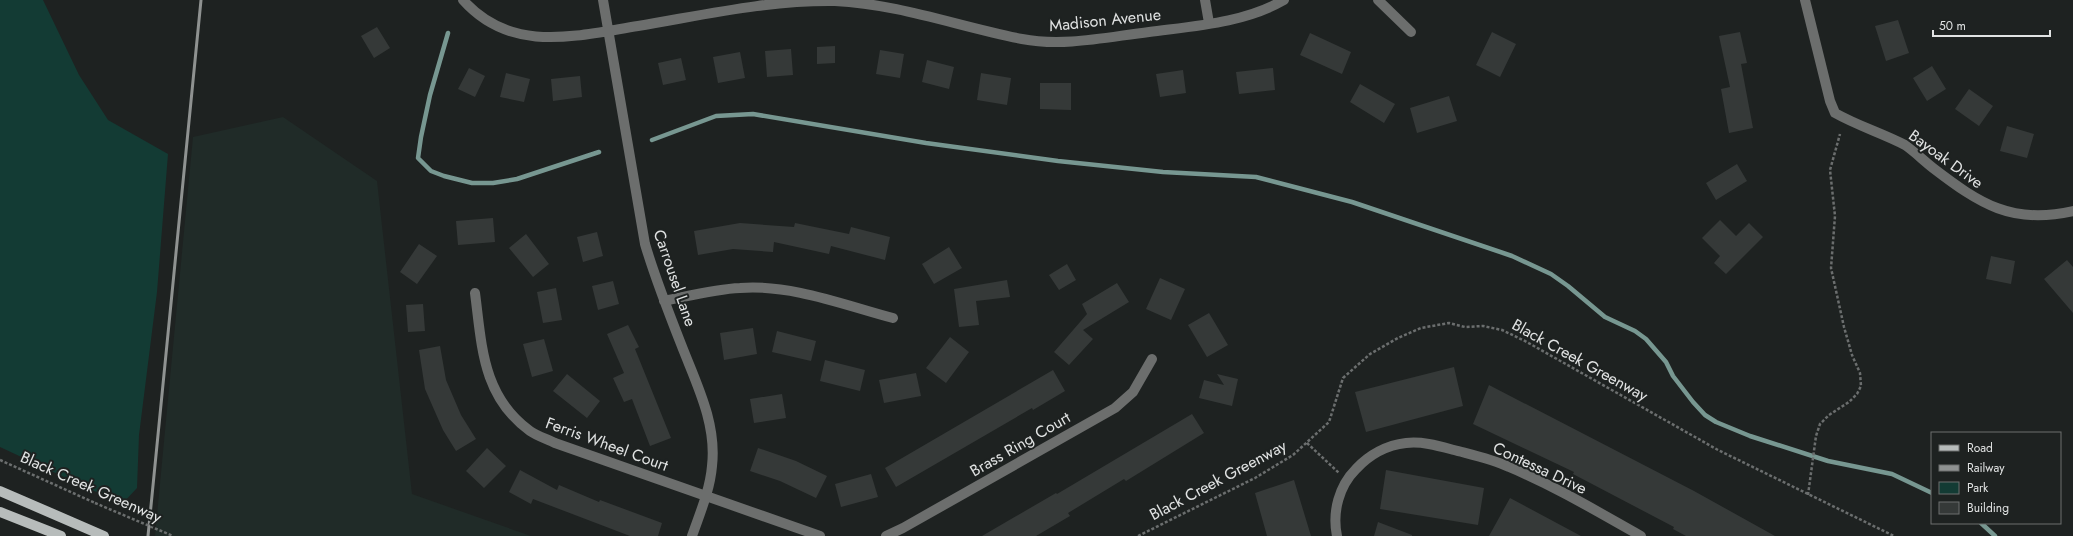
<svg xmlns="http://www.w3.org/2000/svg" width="2073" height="536" font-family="Jost,sans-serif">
<rect width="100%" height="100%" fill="#1e2221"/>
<path fill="#202b28" d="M283,117L377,181L412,494L531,536H155L193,137Z"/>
<path fill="#133b34" d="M0,0H43L79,75L108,120L168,154L157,292L139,435L137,488L122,504L0,447Z"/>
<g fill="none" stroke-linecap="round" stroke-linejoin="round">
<path stroke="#779791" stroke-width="4.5" d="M448,33L430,95L421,137L418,158L431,171L444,176L472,183H493L517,179L599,152
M652,140L716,116L753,114L926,143L1058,161L1163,172L1256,177L1352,202L1512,256L1551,274L1568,286L1605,317L1635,331L1646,339L1666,362L1673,376L1693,402L1705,415L1716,422L1750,436L1828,461L1892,474L1932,493
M1981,523L1995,536"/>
</g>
<path fill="#353938" d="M1898,20L1909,53L1886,61L1875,26Z
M377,27L390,48L374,58L361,36Z
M1492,32L1516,44L1500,77L1476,65Z
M1740,32L1747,63L1741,64L1753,128L1729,133L1721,89L1730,87L1719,36Z
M1310,33L1351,52L1342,74L1300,55Z
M835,46V63L817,64V47Z
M791,49L793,75L767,77L765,51Z
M880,50L904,54L900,78L876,74Z
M740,52L745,78L718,83L713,57Z
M681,58L686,80L663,85L658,63Z
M927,60L954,67L949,89L922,82Z
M1932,66L1946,89L1927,101L1913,78Z
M469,68L485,76L475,97L458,89Z
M1273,68L1275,90L1239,94L1236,72Z
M1183,70L1186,93L1160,97L1156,74Z
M506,73L530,79L524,102L500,97Z
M981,73L1011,78L1007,105L977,100Z
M580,76L582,97L553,101L551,79Z
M1040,83H1071V110L1040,109Z
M1360,84L1395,104L1384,123L1350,102Z
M1969,89L1993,106L1979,126L1955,109Z
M1449,96L1457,121L1417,133L1410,108Z
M2007,126L2034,134L2027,158L2000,151Z
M1737,164L1747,181L1716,200L1706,183Z
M493,218L495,242L458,245L456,221Z
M1720,220L1736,236L1749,223L1763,237L1726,274L1714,263L1720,256L1702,238Z
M740,223L794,227L795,223L849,234L851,227L890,237L885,260L831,246L829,254L774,242L773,252L733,249L698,255L694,231Z
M597,232L603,256L583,262L577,237Z
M526,234L549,264L533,277L509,248Z
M419,244L437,256L417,284L400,272Z
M949,247L962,268L934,284L922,264Z
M1991,256L2015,261L2011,284L1986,279Z
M2067,260L2073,267V313L2044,279Z
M1067,264L1076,280L1059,290L1049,275Z
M1160,278L1185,289L1171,320L1146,309Z
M1007,280L1010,297L976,301L979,325L959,327L954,289Z
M613,281L619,304L598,310L592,286Z
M1117,283L1129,302L1083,330L1093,339L1069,365L1054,352L1087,314L1082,304Z
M556,288L562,320L543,323L537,292Z
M423,304L425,331L408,332L406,305Z
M1209,313L1228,345L1207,357L1188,325Z
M628,325L639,347L635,349L671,438L650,446L632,399L624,402L613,378L624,373L607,334Z
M753,328L757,354L724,360L720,333Z
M777,331L816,341L811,361L772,352Z
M950,337L969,352L946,383L926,368Z
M544,339L553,371L532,377L523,344Z
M440,346L446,380L461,415L476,439L456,451L443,430L425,389L419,350Z
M825,360L865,370L860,391L820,381Z
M1454,367L1463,406L1366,432L1355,392Z
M1053,370L1065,391L1033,410L1032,408L896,487L885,468Z
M916,373L921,396L884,403L879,380Z
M567,374L600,401L587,418L553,391Z
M1217,374L1238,379L1232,406L1199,398L1204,380L1224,385Z
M1489,385L1694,491L1775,536H1686L1673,529L1674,527L1573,474L1574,472L1473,424Z
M782,394L786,418L754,423L750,399Z
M1192,414L1204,433L1126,481L1124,479L1068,513L1070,516L1036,536H982L1056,493L1057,494Z
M487,448L506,466L484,488L466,471Z
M758,448L796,461L827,476L816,498L780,481L750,471Z
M520,470L557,490L559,485L599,502L600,500L662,523L658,536H630L533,499L531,504L509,492Z
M1386,470L1484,488L1478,525L1380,509Z
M871,474L878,497L841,507L835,484Z
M1294,480L1311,536H1267L1255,493Z
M1510,498L1581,536H1489Z
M1378,522L1412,535V536H1374Z"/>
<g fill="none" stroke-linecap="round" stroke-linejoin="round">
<path stroke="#6b6e6e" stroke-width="2.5" stroke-dasharray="3 2" stroke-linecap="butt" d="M1307,443L1339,473
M0,460L95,503
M1808,495L1816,436L1820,424L1829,415L1849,402L1857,394L1861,386L1860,373L1852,355L1844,327L1831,268L1835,216L1830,170L1840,134
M1138,536L1255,478L1293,455L1329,422L1343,378L1370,354L1398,338L1421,328L1449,323L1465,327L1483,326L1502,330L1525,341L1718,450L1894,536"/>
<path stroke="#6c6e6d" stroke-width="10" d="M463,0C511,54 575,36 638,26C704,15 768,0 835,1C899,4 960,27 1022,39C1064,47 1107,37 1149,32C1194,26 1244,23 1284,0
M603,0L645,244C655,278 668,311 681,344C696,383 717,423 712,466C710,490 700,513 692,536
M1205,0L1209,23
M1378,0L1411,32
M1805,0L1830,101L1835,113C1858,126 1882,133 1905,145C1915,152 1924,161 1933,168C1980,204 2012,225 2073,211
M475,293C482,346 482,396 530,431C537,436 547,439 555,443L820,536
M664,301C689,296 715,289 740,288C791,284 844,305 893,318
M886,536L903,528L1115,408L1133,392L1152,359
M1337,536C1332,512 1339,486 1356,469C1369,455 1387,445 1406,443C1422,441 1439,446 1454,450C1473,455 1492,459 1509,467C1555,486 1598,512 1641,536"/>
<path stroke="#b7bcbb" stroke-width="10" d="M0,491L104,536
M0,512L61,536"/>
<path stroke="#8f9291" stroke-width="3" d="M148,536L201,0"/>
<path stroke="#6b6e6e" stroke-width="2.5" stroke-dasharray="3 2" stroke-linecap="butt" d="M95,503L173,536"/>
</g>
<g text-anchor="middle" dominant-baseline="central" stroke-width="4" stroke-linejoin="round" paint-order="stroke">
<g font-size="16" fill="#e1e3e3" stroke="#1e2221">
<text transform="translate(1105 20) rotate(-6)">Madison Avenue</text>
<text transform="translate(1946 159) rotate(36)">Bayoak Drive</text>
<text transform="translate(675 278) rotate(71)">Carrousel Lane</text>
<text transform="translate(1580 360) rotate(29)">Black Creek Greenway</text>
<text transform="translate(607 444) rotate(20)">Ferris Wheel Court</text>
<text transform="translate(1020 444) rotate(-30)">Brass Ring Court</text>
<text transform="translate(1540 468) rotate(25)">Contessa Drive</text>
<text transform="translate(1218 480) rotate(-28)">Black Creek Greenway</text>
<text transform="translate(91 487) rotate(24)">Black Creek Greenway</text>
</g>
</g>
<rect x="1931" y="432" width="130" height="92" fill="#1e2221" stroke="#6c6f6f"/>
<rect x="1939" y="445" width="20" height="6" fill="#b7bcbb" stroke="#6c6f6f"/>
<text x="1967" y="452" font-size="12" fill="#e1e3e3">Road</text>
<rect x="1939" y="465" width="20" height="6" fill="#8f9291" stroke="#6c6f6f"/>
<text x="1967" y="472" font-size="12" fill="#e1e3e3">Railway</text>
<rect x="1939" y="482" width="20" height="12" fill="#133b34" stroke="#6c6f6f"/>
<text x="1967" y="492" font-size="12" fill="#e1e3e3">Park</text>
<rect x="1939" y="502" width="20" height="12" fill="#353938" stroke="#6c6f6f"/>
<text x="1967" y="512" font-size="12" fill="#e1e3e3">Building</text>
<path d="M1933 30v6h117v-6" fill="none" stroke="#e1e3e3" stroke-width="2"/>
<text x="1939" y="30" font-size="12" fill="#e1e3e3" stroke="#1e2221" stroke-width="3" paint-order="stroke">50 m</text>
</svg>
